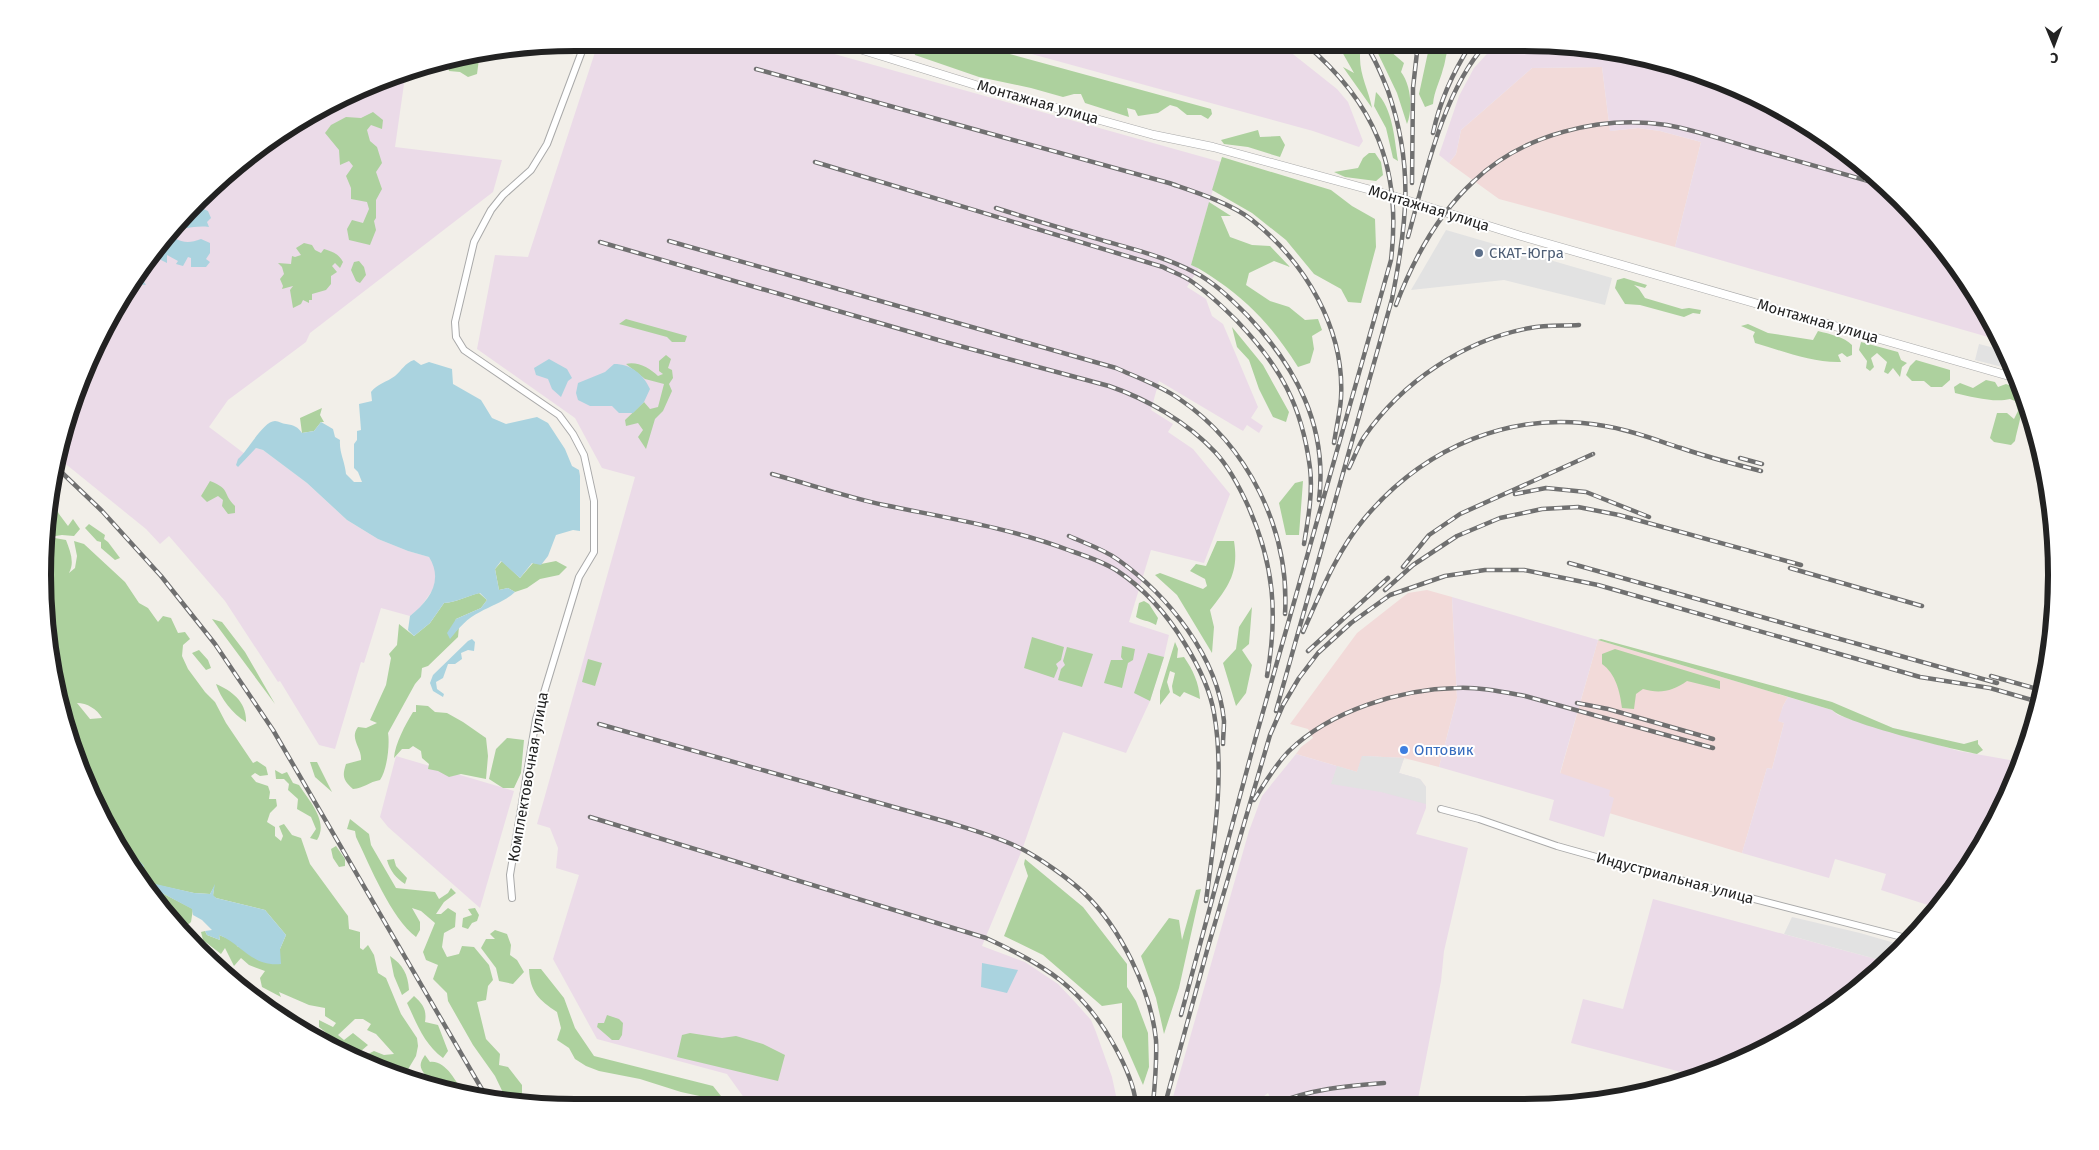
<svg xmlns="http://www.w3.org/2000/svg" width="2099" height="1150" font-family="'Fira Sans',sans-serif">
<rect width="100%" height="100%" fill="#f2efe9"/>
<path fill="#f2dad9" d="M1602,67L1610,131L1638,128L1660,131L1701,142L1675,247L1499,199L1449,163L1456,154L1461,130L1532,68Z
M1427,590L1452,597L1457,698L1439,767L1404,758L1363,756L1357,772L1296,754L1301,747L1313,738L1308,729L1290,724L1357,633L1408,593Z
M1598,640L1788,697L1783,706L1779,721L1784,723L1772,769L1767,768L1742,853L1609,813L1613,798L1560,774Z"/>
<path fill="#ebdbe8" d="M598,43H795L1221,162L1191,265L1199,268L1187,287L1206,299L1212,316L1223,324L1258,407L1251,418L1263,426L1259,433L1247,425L1243,431L1159,381L1151,410L1173,424L1168,432L1193,449L1230,494L1204,563L1151,550L1129,622L1169,635L1164,657L1150,701L1126,753L1063,732L1022,850L982,946L1025,962L1058,984L1075,1002L1091,1020L1096,1032L1112,1077L1118,1105L750,1106L727,1074L597,1039L553,959L579,875L556,868L558,848L550,828L537,824L635,477L602,468L575,418L477,349L495,255L528,257Z
M991,43H1279L1337,89L1348,102L1363,141L1359,147L1313,131Z
M1496,44H1559L1662,61L1790,114L1875,174L1946,251L2002,341L1675,247L1701,142L1660,131L1638,128L1610,131L1602,67L1532,68L1461,130L1456,154L1449,163L1439,155L1459,96L1474,68Z
M406,70L395,147L502,160L493,192L310,333L306,342L228,400L209,427L245,454L238,459L256,448L263,450L307,483L347,520L378,539L408,551L429,557L434,565L436,576L434,588L420,608L410,616L381,608L364,663L361,662L335,749L319,745L280,681L278,682L225,601L169,536L160,544L146,529L57,457L61,437L83,371L132,279L175,224L251,153L309,114Z
M1452,597L1598,640L1560,773L1610,790L1609,796L1614,798L1604,837L1549,820L1554,800L1439,767L1457,698Z
M1788,697L1832,710L1838,715L1867,724L1959,751L2021,762L1985,841L1934,907L1881,890L1886,874L1835,859L1829,878L1742,853L1767,768L1772,769L1784,723L1778,721L1783,706Z
M1296,754L1357,772L1362,756L1404,758L1399,773L1420,779L1426,787V808L1416,834L1468,848L1444,951L1441,981L1417,1104H1409V1101L1358,1097L1317,1104H1273L1268,1093L1254,1104H1171L1249,831L1262,796Z
M396,756L514,791L480,908L388,827L380,817Z
M1653,899L1772,931L1887,962L1820,1018L1700,1077L1571,1043L1583,999L1623,1009Z"/>
<path fill="#add19e" fill-rule="evenodd" d="M912,43H969L1211,109L1212,114L1208,119L1201,115H1187L1177,107L1170,105L1158,113L1138,116L1135,110L1127,108L1129,117L1085,103L1081,94H1074L1063,97L1031,88L979,77L915,55Z
M1337,43H1356C1361,49 1360,51 1360,58C1360,76 1369,91 1372,108L1343,67L1354,73Z
M1373,43H1385L1390,51L1404,63L1401,72C1411,85 1413,109 1407,124L1397,93Z
M1430,43L1452,44C1444,54 1447,58 1443,69C1440,81 1434,91 1433,104L1425,107L1419,94Z
M480,52L477,74L468,77L460,72L449,71L447,59Z
M1376,92C1393,109 1394,137 1398,161L1393,158L1386,128L1374,106Z
M373,112L383,120L382,129L371,125L367,130L370,141L377,147L382,163L376,172L382,189L376,200V218L374,221L376,230L370,245L349,240L347,229L352,220L363,223L369,209L367,202L351,199V188L346,176L353,166L349,161L340,165L339,150L325,133L331,125L346,117L361,118Z
M1258,130L1260,137L1280,136L1285,145L1280,157L1248,147L1224,144L1221,140Z
M1369,153H1375L1381,162L1383,175L1376,181L1345,177L1334,172L1358,168L1363,158Z
M1222,157L1331,190L1352,206L1375,219L1376,247L1361,303L1348,302L1341,289L1314,274L1286,240L1252,213L1212,190Z
M1209,202L1231,216H1221L1230,237L1252,245L1270,246L1290,267L1274,261L1249,273L1246,285L1270,301L1289,307L1305,320L1318,319L1322,330L1312,336L1314,349L1310,363L1298,367C1275,331 1254,306 1218,281C1209,275 1201,269 1191,265Z
M304,243L312,245L315,250L321,253L324,249C333,252 338,253 343,262L340,268L335,263L332,266L337,272L331,276V284L326,290L312,294V300H309V303L303,300L301,304L293,308L290,290L293,286L282,289L283,286L280,279L284,274L282,267L278,263L291,264L292,256L295,257L301,255L296,248Z
M359,261L364,267L366,275L360,283L356,281L351,270L354,262Z
M1624,278L1647,285L1645,288L1634,285L1639,289L1645,298L1682,309L1689,308L1701,310L1700,314L1693,313L1684,317L1640,305L1625,304L1615,288L1617,280Z
M626,319L687,336L685,342H672L667,337L619,324Z
M1748,324L1768,333L1813,340L1818,331C1830,334 1844,337 1852,345V355L1847,357L1842,353L1838,355L1841,362C1812,363 1783,351 1755,343L1753,336L1755,332L1741,326Z
M1232,327L1263,365L1289,412L1286,422L1273,417L1259,389L1249,360L1237,347Z
M1861,342L1898,352L1901,360L1907,363L1902,367L1900,377L1893,368L1888,374L1884,372L1887,362L1877,353L1871,358L1874,367L1870,371L1866,368L1867,361L1859,350Z
M666,355L671,359L668,368L672,370L673,378L669,384L672,391L663,411L655,419L646,449L638,437L643,430L638,423L626,426L625,420L644,402L650,409L658,407L664,384L645,379L626,364C637,361 650,368 658,376L663,374L659,371V361Z
M1916,360L1950,370V380L1942,387H1931L1924,381H1912L1906,375L1910,366Z
M1986,380L1995,382L1998,387L2006,384L2020,389C2026,405 2018,425 2015,441L2011,445L1994,442L1990,438L1997,413H2007L2014,419L2018,411L2015,401L2010,399C1995,403 1972,397 1955,393L1954,387L1960,383L1973,388Z
M322,408L320,415L324,422H321L314,431L302,433L300,418Z
M210,481C232,490 221,492 235,506V513L228,514L222,506L223,500L218,496L207,502L201,496Z
M1303,481L1299,535H1286L1279,503L1295,483Z
M51,498L59,514L68,526L73,519L80,529L74,536L62,535L49,537L66,540C70,551 75,562 69,573L75,568L77,556L74,541L84,544L125,582L139,603L148,608L158,622L163,616L171,618L178,633L185,632L190,639L183,645L182,656L188,669L205,692L215,702L226,723L253,763L257,761L266,767L268,775L260,776L255,773L251,776L256,782L268,786L270,792L269,799H276L277,806L270,813L267,822L275,827V836L281,841L283,836L279,826L284,824L292,835L301,838L310,864L348,916L349,929L360,932V948L363,950L368,945L374,955L378,973L386,978L401,1014L417,1038L418,1046L416,1056L404,1076L367,1060L368,1054L374,1051L384,1055L394,1054L376,1034L367,1030L371,1024L363,1019H355L338,1035L344,1040L353,1033L368,1045L361,1051H349L319,1027V1020L333,1027L336,1023L325,1016V1008L309,1005L279,992L281,997L262,987L260,978L265,971L249,965L241,958L234,966L225,948L221,954L203,940L201,932L205,931L207,935L220,940L219,935L234,941L238,947L280,949L286,935L265,910L216,898L213,896L214,887L210,894L194,893L148,883L162,893L193,909L191,922L184,928L171,922L165,910H162L132,871L131,868L141,873L136,857L122,851L83,779L61,713L44,610V540ZM77,703C87,703 97,709 102,718L90,719Z
M89,524L105,535L104,539L108,542L120,558L115,560L101,548V542L97,541L85,528Z
M1217,541H1234C1239,572 1229,586 1210,610L1214,627L1212,653L1177,595L1155,575L1160,573L1203,589L1207,586L1205,579L1190,571L1196,564L1206,566Z
M502,561L520,578L533,563L541,564L556,561L567,567L559,575L540,579L527,588L515,592L508,588L499,590L495,569Z
M479,593L487,600L481,608L456,619L450,638L459,627L458,637L428,666L422,668L421,677L415,684L388,733C390,745 387,770 380,780C369,782 364,788 353,789C343,780 342,776 346,764L361,760C362,748 349,739 358,727L366,728L377,723L370,720L386,685L391,658L389,654L397,645L399,624L414,636L430,623L444,603C457,602 467,596 479,593Z
M1144,601L1149,604L1158,618L1156,625C1148,620 1142,621 1136,617L1139,603Z
M1252,607L1249,644L1242,650L1252,665L1246,693L1236,706L1223,663L1236,649L1239,627Z
M212,619L222,622L245,652L275,704Z
M1032,637L1064,647L1061,660L1056,664L1058,668L1054,678L1024,668Z
M1601,639L1832,702L1893,728L1964,744L1978,740V744L1983,750L1977,754C1952,749 1847,724 1832,710L1598,640Z
M1175,642L1178,649L1177,658L1184,657C1193,670 1199,683 1200,699L1184,692L1180,697L1173,693L1172,686L1175,673L1170,671L1167,682L1170,692L1160,705V691Z
M1122,646L1135,649L1133,660L1128,663L1122,688L1104,683L1111,660H1123L1121,657Z
M1067,647L1093,654L1082,687L1058,680L1061,669L1065,665L1063,661Z
M1615,649L1720,681V689L1687,681C1673,691 1660,694 1643,689L1636,694L1634,709L1622,708C1620,692 1616,674 1602,664V654Z
M199,650L208,660L211,668L206,670L192,653Z
M1148,653L1164,657L1150,701L1134,693Z
M588,659L602,663L595,686L582,682Z
M216,684C232,691 247,702 246,722C232,713 221,699 216,684Z
M416,705L428,706L435,712L447,713L463,722L486,738L488,756L486,779L461,774L449,777L438,771L428,769L429,764L422,758L421,751L413,746L409,749H402L394,758C395,744 405,725 413,712H416Z
M507,738L524,740L521,773L514,788H503L489,779L496,749Z
M310,762H317L332,792L315,777Z
M275,770L282,774L287,772L293,783L299,785C309,801 329,821 317,840L310,838L316,829L311,817L297,809L298,799L288,790L289,784L284,779H276Z
M350,819L369,834L371,845L396,888L435,892L439,899L448,893L451,888L456,893L444,902L436,914H441L448,908L456,913L455,927L444,933L442,947L447,957L459,954L462,946L474,947L489,965L493,980L488,986L486,1000L477,1002L486,1039L500,1054L499,1065L508,1067L522,1085V1100L507,1101L495,1076L473,1045L448,1001L447,993L433,979L438,965L426,960L423,952L435,923L421,911L412,908L420,922V930L416,937C391,918 370,866 356,837L355,831L347,829Z
M336,846L345,859V866L339,867L333,858L331,849Z
M394,859L396,866L407,878L405,884C396,878 390,871 387,860Z
M1025,859L1083,907L1127,964V987L1136,1001L1148,1033L1149,1067L1143,1085L1122,1037V1003L1102,1006L1043,955L1004,936L1028,876L1024,864Z
M1201,889L1179,988L1164,1034L1156,998L1141,956L1169,918L1179,920L1182,940L1196,890Z
M475,908L479,915L477,921L472,923L468,929L462,927L463,918L472,915L468,909Z
M495,930L507,934L511,945L510,955L517,960L524,972L513,984L499,981L496,968L481,948L486,939H495L490,934Z
M390,956C403,965 408,974 409,990L402,995L394,976Z
M529,969H541L564,998L575,1028L594,1056L713,1086L729,1106H713L704,1097L681,1092L640,1079L599,1071L586,1066L575,1059L569,1048L557,1040L561,1028L557,1012C539,1000 530,992 529,969Z
M414,996C423,1004 427,1010 425,1022L438,1025L448,1051L443,1058C424,1044 417,1024 407,1003Z
M607,1015L619,1019L623,1023L622,1035L619,1040H612L597,1027L598,1023H604Z
M690,1033L722,1038L736,1036L763,1044L785,1055L778,1081L677,1057L682,1035Z
M425,1055L430,1062C446,1060 456,1082 464,1094L437,1089L419,1082H422L426,1076C419,1067 419,1064 425,1055Z"/>
<path fill="#e2e2e2" d="M1446,230L1612,278L1605,305L1504,280L1411,290Z
M1979,344L2006,351L2011,365L2010,369L1975,360Z
M1362,756L1404,758L1399,773L1420,779L1426,787V804L1381,792L1331,784L1337,766L1357,772Z
M1792,917L1860,933L1905,946L1887,962L1784,934Z"/>
<path fill="#aad3df" d="M195,205L208,211L211,218L207,222L209,227C195,225 183,230 170,230Z
M164,238L166,240L174,238C184,243 190,243 201,239L210,243V253L206,259L210,262L206,267H191V258L188,257L183,266L176,264L178,261L167,255V263L159,259L157,263L148,264L149,274L144,282L146,285L138,284V271Z
M549,359L567,369L572,378L568,381L561,397L552,389L548,379L536,375L534,368Z
M414,360L421,365L429,362L452,369L453,384L481,400L492,418L506,424L537,417L548,423L565,449L572,466L579,470L580,476V531L573,530L556,535L548,556L541,565L532,563L520,578L501,561L495,569L499,590L508,588L515,592C504,602 493,605 480,612C467,618 459,628 450,639L447,633L456,619L481,608L487,600L480,593C467,596 457,602 444,603L430,623L414,636L408,630L410,616C429,601 444,581 429,557L408,551L378,539L347,520L307,483L263,450L256,448L238,467L236,465L238,459C248,451 263,421 275,421C279,421 282,424 286,424C294,425 298,427 302,433L314,431L321,422L333,429L335,437L340,440C339,452 345,462 346,474L354,482H362L358,472L354,468V444L357,440V431L361,430L359,404L372,401L371,392C377,384 387,382 395,376C402,370 405,363 414,360Z
M614,364C631,364 643,374 650,389L644,402L633,413H619L612,406H590L578,400L576,393L578,383L605,372Z
M472,639L475,642L474,651L468,650L461,653L462,659L455,664H448L443,678L436,682L437,689L444,694L443,697L433,691L430,683L433,675L468,641Z
M122,851L136,857L144,866L141,873L131,868Z
M147,882L194,893L210,894L215,884L213,895L216,898L265,910L286,935L280,949L281,964C252,967 243,945 219,935L220,940L207,935L205,931L212,930L202,920L193,915L192,909L162,893Z
M982,963L1018,970L1007,993L981,987Z"/>
<g fill="none" stroke-linecap="round" stroke-linejoin="round">
<g stroke="#a9a9a9" stroke-width="8">
<path id="minor" d="M1441,809L1479,819L1557,846L1657,874L1910,939
M512,898L510,875L536,719L579,577L594,552V501L584,455L573,434L559,415L464,350L456,337L455,322L474,242L491,210L503,195L531,170L547,144L585,43"/>
</g>
<g stroke="#a9a9a9" stroke-width="9">
<path id="tertiary" d="M840,43L995,91L1154,135L1213,147L1393,196L1521,236L2016,378"/>
</g>
<use href="#minor" stroke="#fff" stroke-width="6"/>
<use href="#tertiary" stroke="#fff" stroke-width="8"/>
<g stroke="#707070" stroke-width="4.5">
<path id="rail" d="M756,69L1169,183C1195,192 1231,203 1252,220C1305,262 1345,329 1341,398C1340,413 1336,429 1334,443
M1433,133C1440,100 1453,72 1471,44
M815,162L1163,267C1172,272 1182,275 1191,281C1207,292 1223,307 1237,321C1280,366 1302,405 1310,468C1313,493 1308,520 1304,544
M1412,183L1413,88L1418,43
M996,208C1033,220 1071,231 1108,242C1137,250 1167,258 1194,272C1214,282 1232,300 1247,315C1296,367 1328,426 1319,500
M1408,237C1425,176 1443,91 1486,44
M669,241L1116,368C1136,377 1159,385 1178,398C1248,445 1290,530 1285,614
M600,242L945,342L1109,386C1147,399 1187,422 1215,452C1230,468 1240,488 1249,508C1274,565 1278,614 1267,676
M1396,305C1413,260 1438,214 1474,181C1523,134 1601,115 1667,125C1694,130 1721,139 1748,147C1794,160 1840,173 1886,186
M1740,458L1762,464
M56,467L102,511L161,576L215,644L273,730L487,1098
M1349,468C1354,458 1358,446 1364,437C1402,382 1464,340 1530,328C1546,325 1563,326 1579,325
M772,474C809,484 846,497 884,505C947,518 1011,528 1071,551C1086,556 1103,562 1116,570C1145,589 1167,614 1185,644C1198,665 1210,689 1214,713C1225,775 1214,840 1206,901
M1515,494L1546,488L1586,492L1649,517
M1069,536C1084,543 1103,549 1117,559C1168,595 1218,657 1224,721C1224,729 1223,737 1223,744
M1569,563L1997,683
M1403,567L1429,535L1460,514L1593,454
M1790,568L1922,606
M1385,590L1413,565L1457,536L1500,518L1542,509L1578,507L1619,515L1801,565
M1303,632C1320,594 1337,551 1364,519C1424,447 1512,409 1605,426C1631,430 1656,440 1681,448C1707,457 1734,464 1761,471
M1308,651L1388,578
M1991,676L2041,690
M1577,703L1608,709L1713,739
M1276,711L1392,299C1407,223 1414,166 1388,91C1382,76 1375,57 1364,43
M599,724L947,822C972,830 998,837 1022,849C1041,859 1068,878 1084,893C1120,927 1151,990 1156,1040C1157,1061 1155,1083 1153,1104
M1254,800C1265,783 1275,765 1289,751C1330,711 1400,689 1457,688C1480,687 1503,692 1525,696L1713,748
M590,817L986,938C1045,965 1083,988 1115,1047C1125,1065 1134,1084 1136,1104
M1181,1015L1255,740L1391,260C1402,168 1375,102 1304,43
M1165,1104L1208,947L1270,735L1283,705L1299,678L1318,653L1351,623L1390,595L1445,576L1485,570H1524L1598,585L1920,677L1990,688L2039,702
M1275,1104C1310,1089 1346,1086 1384,1083"/>
</g>
<use href="#rail" stroke="#fff" stroke-width="2.5" stroke-dasharray="8" stroke-linecap="butt"/>
</g>
<circle fill="#5c6f8a" stroke="#fff" stroke-width="2" cx="1479" cy="253" r="5"/>
<circle fill="#3f7fe0" stroke="#fff" stroke-width="2" cx="1404" cy="750" r="5"/>
<g text-anchor="middle" dominant-baseline="central" stroke-width="4" stroke-linejoin="round" paint-order="stroke">
<g font-size="15" fill="#222" stroke="#fff">
<text transform="translate(1038 102) rotate(16)">Монтажная улица</text>
<text transform="translate(1429 208) rotate(17)">Монтажная улица</text>
<text transform="translate(1818 321) rotate(16)">Монтажная улица</text>
<text transform="translate(528 777) rotate(-80)">Комплектовочная улица</text>
<text transform="translate(1675 878) rotate(15)">Индустриальная улица</text>
</g>
<g font-size="15" fill="#4e5e75" stroke="#fff" text-anchor="start">
<text x="1489" y="253">СКАТ-Югра</text>
</g>
<g font-size="15" fill="#366cbe" stroke="#fff" text-anchor="start">
<text x="1414" y="750">Оптовик</text>
</g>
</g>
<path d="M0 0H2099V1150H0ZM575 51H1524A524 524 0 0 1 2048 575V575A524 524 0 0 1 1524 1099H575A524 524 0 0 1 51 575V575A524 524 0 0 1 575 51Z" fill="#fff" fill-rule="evenodd"/>
<path fill="none" stroke="#222" stroke-width="6" d="M575 51H1524A524 524 0 0 1 2048 575V575A524 524 0 0 1 1524 1099H575A524 524 0 0 1 51 575V575A524 524 0 0 1 575 51Z"/>
<g transform="translate(2054 45) rotate(179)" stroke="#ffffff" stroke-width="4" paint-order="stroke">
<path d="M0-4L9 19L0 12L-9 19Z" fill="#222222"/>
<text y="-8" font-size="14" font-weight="bold" text-anchor="middle" fill="#222222">С</text>
</g>
</svg>
